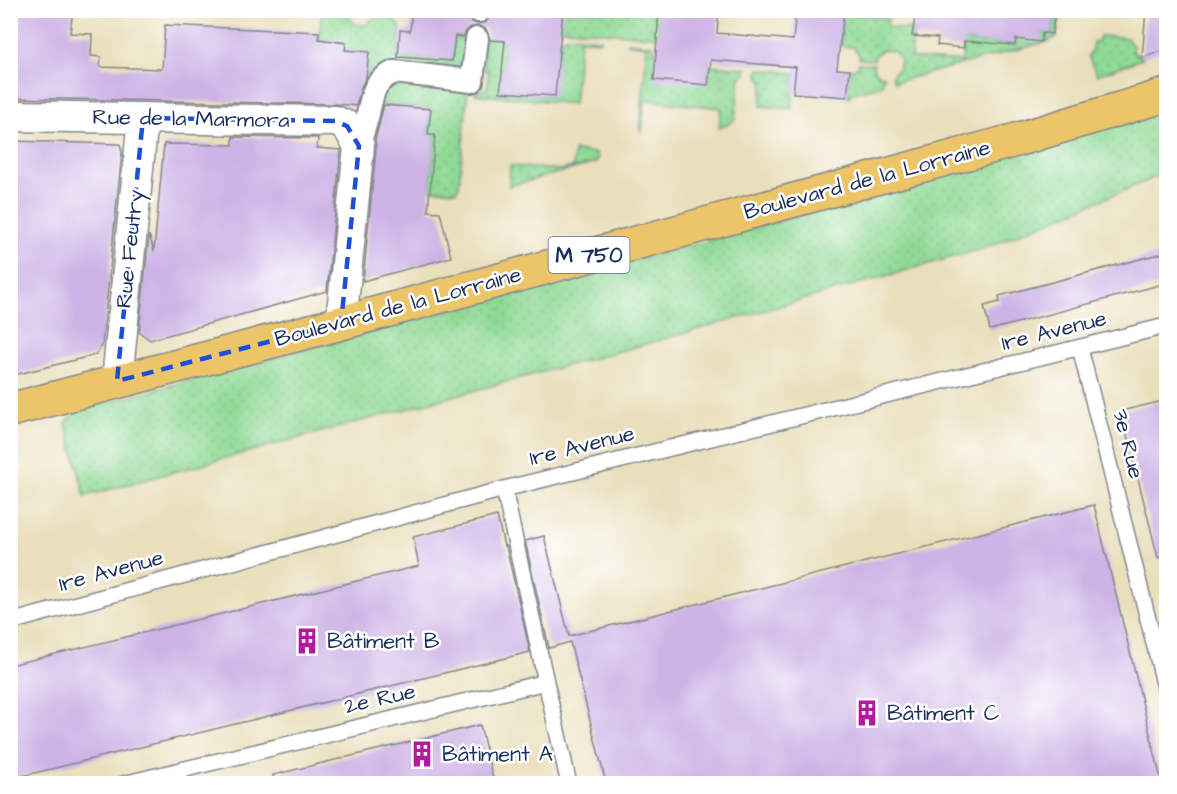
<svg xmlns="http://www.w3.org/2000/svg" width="1177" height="794" font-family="'Architects Daughter',sans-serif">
<defs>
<pattern id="grass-dots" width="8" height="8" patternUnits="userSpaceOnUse" patternTransform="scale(1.5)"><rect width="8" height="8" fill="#90da95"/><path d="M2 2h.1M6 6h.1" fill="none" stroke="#7cbb83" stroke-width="1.8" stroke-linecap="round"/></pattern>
</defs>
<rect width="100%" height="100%" fill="#fff"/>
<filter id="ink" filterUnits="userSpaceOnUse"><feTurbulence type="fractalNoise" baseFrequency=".0167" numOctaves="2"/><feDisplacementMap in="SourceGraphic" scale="12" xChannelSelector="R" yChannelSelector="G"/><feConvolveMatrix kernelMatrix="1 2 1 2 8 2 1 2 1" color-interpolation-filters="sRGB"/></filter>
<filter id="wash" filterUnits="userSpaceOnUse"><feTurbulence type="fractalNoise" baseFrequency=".008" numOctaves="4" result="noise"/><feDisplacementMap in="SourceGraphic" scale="24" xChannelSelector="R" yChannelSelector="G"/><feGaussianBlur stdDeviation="1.35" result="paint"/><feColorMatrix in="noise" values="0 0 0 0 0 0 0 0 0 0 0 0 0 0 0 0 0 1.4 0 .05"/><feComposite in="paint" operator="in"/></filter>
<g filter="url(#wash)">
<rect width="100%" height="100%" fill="#eadfbb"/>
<path fill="url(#grass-dots)" stroke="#56847a" stroke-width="1.5" d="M322,10L350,11L349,17L355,24L367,25L370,20L374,19L375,16L395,17L394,21L400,26L398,57L452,61L455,36L471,38C468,52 469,67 451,69L399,64L363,107L369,52L345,50V43L319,39Z
M546,11H674L671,38L544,27Z
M843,14L888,18L887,27L913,30L911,58L962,62L964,41L1014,45L1016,39L1042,33L1052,34L1054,19H1060L1056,37L1049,41L895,82L892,76L894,72L898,70L900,59L894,51L882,50L875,56L874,60L859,59V55L853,47L840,46Z
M568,36L601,39V41L580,40L574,104L475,94L477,90L487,89L489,73L484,69L483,39L505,41L501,92L554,96L560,43L561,39Z
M1100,36L1127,38L1133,46L1132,52L1142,56V59L1097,75L1088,56L1091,53L1093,42H1097Z
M627,42L652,45L656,53L708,84L710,65L746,68V74L742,75L740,78L735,119L727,125L719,128L721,108L645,100L642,131H640L647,46L627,43Z
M858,63L874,64L873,68L880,75L884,76L881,86L850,94V97H847L850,70L858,67Z
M759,69L795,73L792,109L761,106L763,81L758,75Z
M393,82L468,91L459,186L456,191L424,189L430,186L435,136L428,135L431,109L377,104L378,96Z
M1166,105V173L985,248L646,344L85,496L66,423L77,411L866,198Z
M574,151L596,153L598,159L595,163L509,186L510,166L561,170L573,167Z"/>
<g id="blocks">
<path fill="#cdb3e6" d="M14,10H73L70,33L92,34L91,56L101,57L100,67L162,69L165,25L319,32V39L346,43L345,50L369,52L366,77L361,87L356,106L335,104L10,98V33Z
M412,10H465L468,18L472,22L478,24L486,22L492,12L563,10L555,96L500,92L505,41L490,40L486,29L479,26L471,27L466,31L464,37L455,36L452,61L398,57L400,30L410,31Z
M659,10H719L717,33L793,40L796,10H844L837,69L850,70L847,97L793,93L796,67L711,60L708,85L654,80Z
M916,10H1055L1052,34L1042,33L1041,42L1016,39L1015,45L964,41V48L937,45L938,38L912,36Z
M1146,10H1167V49L1142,58Z
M384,105L431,109L428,135H435L428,211L440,212L451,257L363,281L376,148L375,140Z
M233,137L318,138L317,148L341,150L327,291L150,340L139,332L149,235L154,251L164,144L233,145Z
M10,141L120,144L122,152L102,346L95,355L10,376Z
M1167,252V283L990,330L984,306L1000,302L999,296Z
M1167,400V557L1158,558L1121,411Z
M1094,505L1162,783H606L570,642L549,648L525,541L544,536L569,636Z
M497,516L504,546H506L530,652L10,779V665L419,566L413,537Z
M480,725L494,783H274L273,775Z"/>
</g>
</g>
<g filter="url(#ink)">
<use href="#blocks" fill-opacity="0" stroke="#82878c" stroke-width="1.5"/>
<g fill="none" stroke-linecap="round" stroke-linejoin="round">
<g stroke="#82878c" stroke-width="18">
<path id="service" d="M1080,348L1166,691
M504,489L546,682
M10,622L504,489L1166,326
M123,784L546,682L569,784"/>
</g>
<g stroke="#82878c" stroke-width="26">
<path id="pedestrian" d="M479,11V10
M359,146C362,133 367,121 369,109C374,89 374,82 394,72L472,81L477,39"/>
</g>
<g stroke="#82878c" stroke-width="33">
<path id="minor" d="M10,116L335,121L347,126L359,146L341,323
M117,381L143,118"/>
</g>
<g stroke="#82878c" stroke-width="36">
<path id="primary" d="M10,410L341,323L1016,140L1166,95"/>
</g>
<use href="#service" stroke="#fff" stroke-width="15"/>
<use href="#pedestrian" stroke="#fff" stroke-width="22"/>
<use href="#minor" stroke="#fff" stroke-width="30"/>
<use href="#primary" stroke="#edc569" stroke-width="33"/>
</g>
</g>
<path fill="none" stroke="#1d4ed8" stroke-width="4.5" stroke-dasharray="12 8" stroke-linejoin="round" d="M143,118L335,121L347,126L359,146L341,323L117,381Z"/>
<defs>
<g id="building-bare" transform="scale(2.07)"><path d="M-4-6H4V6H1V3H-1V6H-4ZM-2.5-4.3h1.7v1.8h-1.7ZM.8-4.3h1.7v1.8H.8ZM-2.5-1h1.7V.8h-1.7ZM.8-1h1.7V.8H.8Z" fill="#b5179e" stroke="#fff" stroke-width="2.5" paint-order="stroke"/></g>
</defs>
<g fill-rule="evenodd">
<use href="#building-bare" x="307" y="641"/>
<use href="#building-bare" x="867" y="713"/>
<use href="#building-bare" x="422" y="754"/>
</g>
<g text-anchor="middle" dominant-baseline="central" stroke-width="5" stroke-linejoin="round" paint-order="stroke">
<rect fill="#fff" stroke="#5f6d8e" stroke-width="1.5" x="548.5" y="237" width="81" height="36" rx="4.5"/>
<g font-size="21" font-weight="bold" fill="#1b2f5e">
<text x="589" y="255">M 750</text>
</g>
<g font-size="22" fill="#1b2f5e" stroke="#fff">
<text transform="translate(191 119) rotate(1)">Rue de la Marmora</text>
<text transform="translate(867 180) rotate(-15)">Boulevard de la Lorraine</text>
<text transform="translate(130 249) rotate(-84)">Rue Feutry</text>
<text transform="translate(398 307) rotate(-15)">Boulevard de la Lorraine</text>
<text transform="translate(1054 331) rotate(-14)">1re Avenue</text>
<text transform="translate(1128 444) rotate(76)">3e Rue</text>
<text transform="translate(582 446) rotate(-14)">1re Avenue</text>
<text transform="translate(111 571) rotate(-15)">1re Avenue</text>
<text transform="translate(380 699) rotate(-13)">2e Rue</text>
</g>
<g font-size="22" fill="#1b2f5e" stroke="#fff" text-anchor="start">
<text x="327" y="641">Bâtiment B</text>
<text x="887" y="713">Bâtiment C</text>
<text x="442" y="754">Bâtiment A</text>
</g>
</g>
<rect width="1177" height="794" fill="none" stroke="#fff" stroke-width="36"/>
</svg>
